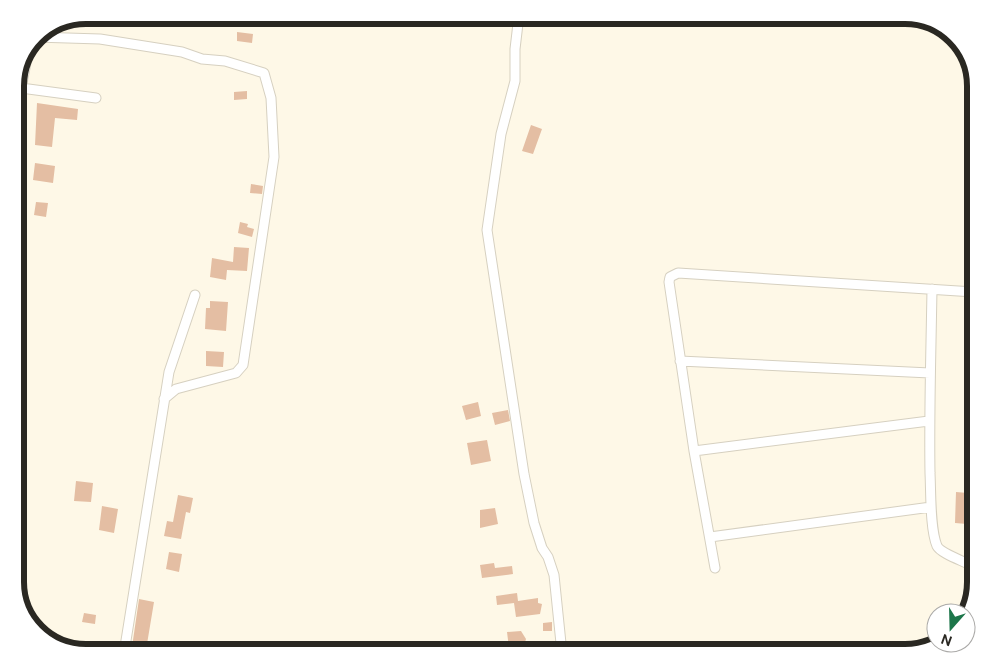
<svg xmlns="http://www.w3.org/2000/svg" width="991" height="668" font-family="'DM Sans',sans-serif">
<rect width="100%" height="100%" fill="#fef8e7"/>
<path fill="#e4bea3" d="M237,32L253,34L252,43L237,41Z
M247,91V99L234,100V92Z
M37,103L78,109L77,120L55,118L52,147L35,145Z
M531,125L542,129L533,154L522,151Z
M35,163L55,166L53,183L33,180Z
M251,184L263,186L262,194L250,193Z
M36,202L48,203L46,217L34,215Z
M240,222L248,224L247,227L254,229L252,237L238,233Z
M234,247L249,248L247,271L227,270L226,280L210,277L212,258L233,262Z
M210,301L228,302L226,331L205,329L206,308H210Z
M206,351L224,352L223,367L206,366Z
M478,402L481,416L466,420L462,406Z
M508,410L510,421L495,425L492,413Z
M487,440L491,461L471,465L467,443Z
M76,481L93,483L91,502L74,501Z
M956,492L968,493L967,524L955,523Z
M178,495L193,498L190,513L186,512L181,539L164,536L167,521L173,522Z
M102,506L118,509L114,533L99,530Z
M495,508L498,524L480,528V510Z
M169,552L182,554L179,572L166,569Z
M494,563L495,568L512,566L513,574L482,578L480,565Z
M517,593L518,601L538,598V603L542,604L540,614L516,617L514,603L497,605L496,596Z
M139,599L154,602L146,650L132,647Z
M84,613L96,615L95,624L82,622Z
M552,622V631H543V623Z
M521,631L526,639L524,646L509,648L507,632Z
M897,643L903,646L907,652L890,653L891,646Z"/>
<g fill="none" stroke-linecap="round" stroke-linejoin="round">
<g stroke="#d6d0c0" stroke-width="11">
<path id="street" d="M519,15L515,49V81L501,134L487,230L524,474L534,523L542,548L548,557L554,575L562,653
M912,17L917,22H929
M35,37L100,39L182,52L202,59L225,61L264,73L271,98L274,157L243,365L236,373L176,389L164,399
M28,53L21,88L96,98
M932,289C931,351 929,412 930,473C931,493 930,529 937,546C941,554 967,562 976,568
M680,361L930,373
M694,451L929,421
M710,537L931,507
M715,568L694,451L669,282L670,277L678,273L974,292
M124,653L169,372L195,295"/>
</g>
<use href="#street" stroke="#fff" stroke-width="9"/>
</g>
<path d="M0 0H991V668H0ZM86 24H905A62 62 0 0 1 967 86V582A62 62 0 0 1 905 644H86A62 62 0 0 1 24 582V86A62 62 0 0 1 86 24Z" fill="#fff" fill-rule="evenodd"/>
<path fill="none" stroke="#2a2822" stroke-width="6" d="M86 24H905A62 62 0 0 1 967 86V582A62 62 0 0 1 905 644H86A62 62 0 0 1 24 582V86A62 62 0 0 1 86 24Z"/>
<g transform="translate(951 628) rotate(200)"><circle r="24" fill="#ffffff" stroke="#aaa9a7"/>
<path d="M0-4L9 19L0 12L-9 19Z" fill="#1d764a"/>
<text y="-8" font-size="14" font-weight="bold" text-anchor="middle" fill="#2a2822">N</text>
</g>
</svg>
